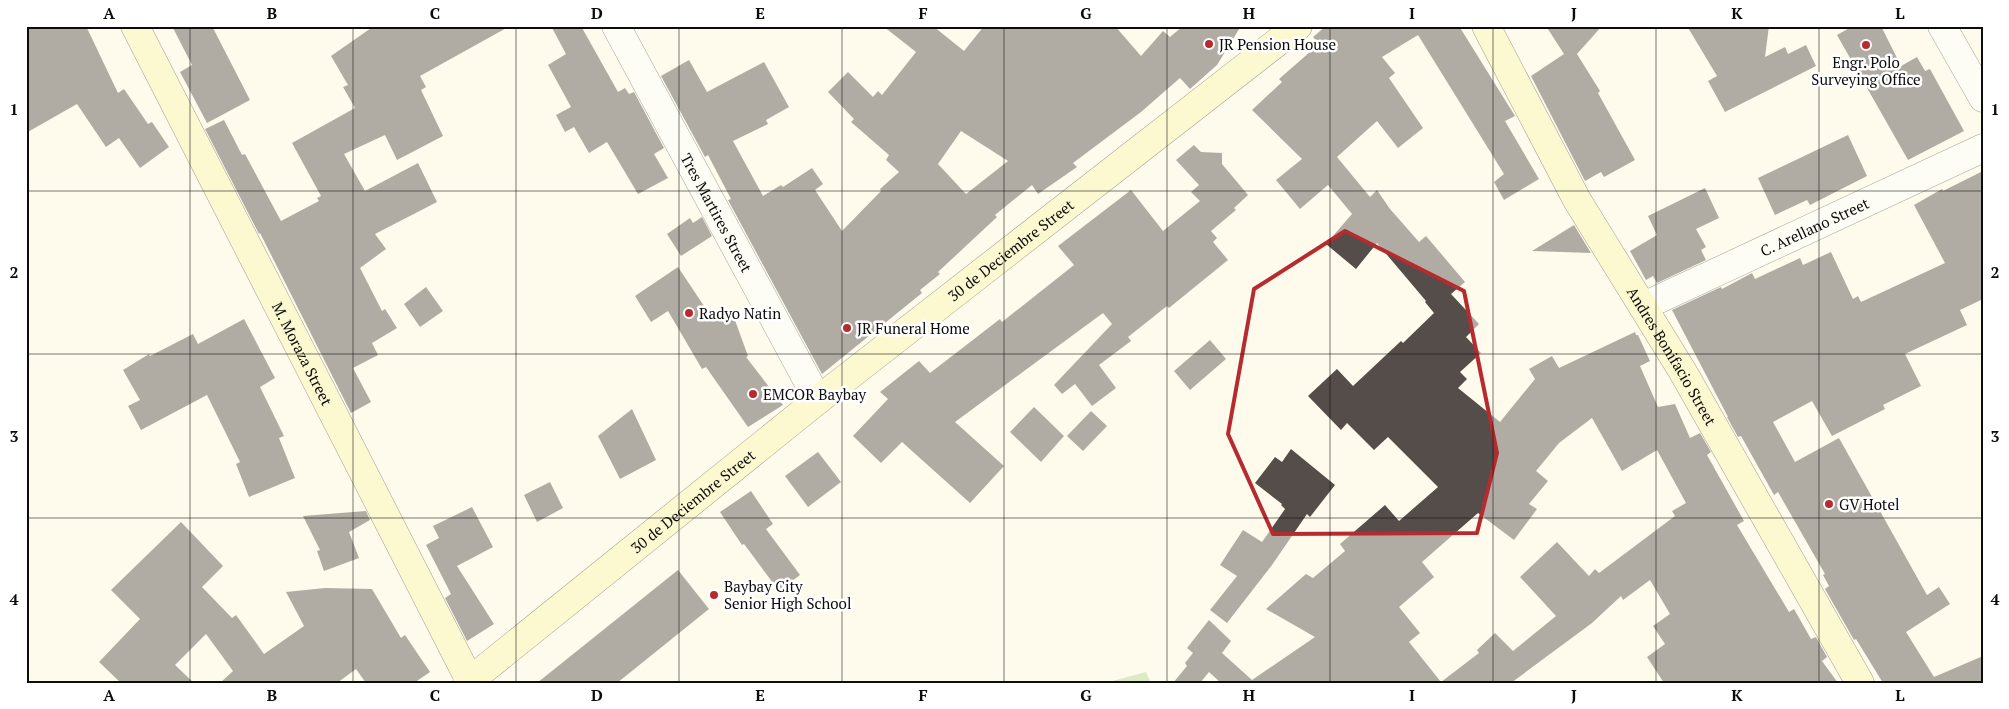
<svg xmlns="http://www.w3.org/2000/svg" width="2009" height="709" font-family="'PT Serif',serif">
<rect width="100%" height="100%" fill="#fefbec"/>
<path fill="#b3d697" d="M1146,672L1151,683H1105Z"/>
<path fill="#544d49" fill-rule="evenodd" d="M26,26H86L118,93L124,89L148,124L152,122L169,147L140,168L119,138L106,147L77,104L26,133Z
M172,26H212L250,100L207,123L180,72L192,65Z
M374,26H510L420,76L426,87L421,90L443,136L397,160L385,135L344,154L365,191L418,163L437,202L375,234L386,249L360,268L382,311L385,309L397,328L372,343L378,355L353,368L371,402L351,413L260,233L259,234L205,129L224,120L242,155L245,154L281,221L319,201L317,198L321,196L292,143L355,108L343,87L348,85L331,56Z
M551,26H581L618,92L625,88L629,94L634,92L664,148L654,154L668,178L638,194L607,142L589,153L574,127L565,132L556,115L571,107L548,65L566,54Z
M883,26H933L964,51L984,26H1115L1141,56L1163,31L1170,37L1183,26H1241L1217,65L1190,89L1180,78L1141,112L1073,163L1077,167L1038,194L1032,185L995,215L997,217L938,272L940,274L920,290L922,293L822,374L728,200L731,199L708,155L705,157L661,76L689,60L707,92L764,62L789,107L766,120L768,124L733,141L763,196L781,185L783,187L812,168L823,184L815,190L842,231L881,191L880,189L899,172L886,160L889,155L851,122L854,119L828,92L848,72L873,97L878,91L882,95L916,52ZM961,131L1008,161L966,194L938,164Z
M1326,26H1459L1515,116L1505,121L1539,179L1504,200L1494,182L1504,174L1418,35L1382,57L1395,73L1389,78L1423,128L1398,148L1377,121L1337,157L1370,197L1377,190L1390,209L1419,242L1426,236L1465,282L1451,294L1479,324L1466,337L1481,353L1460,372L1467,379L1458,388L1500,422L1535,379L1529,369L1552,356L1559,368L1635,332L1636,335H1638L1650,361L1640,366L1658,407L1675,404L1690,438L1700,433L1711,452L1707,455L1744,521L1737,525L1789,612L1794,609L1811,639L1816,637L1827,657L1822,661L1838,683H1664L1647,657L1665,644L1653,626L1670,614L1650,580L1623,600L1621,596L1592,623L1511,683H1221L1209,672L1200,683H1173L1187,666L1185,663L1193,653L1187,648L1209,620L1231,641L1222,653L1252,680L1315,637L1266,609L1306,574L1313,578L1345,551L1340,544L1385,505L1399,521L1438,487L1388,437L1374,450L1347,423L1341,430L1308,396L1337,369L1353,386L1401,341L1403,343L1434,313L1425,302L1426,301L1377,243L1356,269L1326,244L1352,214L1328,185L1300,209L1276,180L1302,159L1252,110L1282,82L1279,79L1319,44L1313,37ZM1592,418L1622,471L1657,450L1686,503L1672,511L1675,516L1599,573L1595,569L1589,576L1557,542L1520,577L1556,616L1513,651L1495,633L1477,650L1479,653L1441,682L1409,642L1420,633L1399,607L1434,577L1422,562L1478,513L1514,540L1537,509L1529,504L1548,481L1536,471L1559,443Z
M1546,26H1602L1577,54L1600,91L1598,93L1635,160L1604,177L1601,172L1585,181L1531,76L1564,54Z
M1687,26H1769L1765,57L1785,47L1788,54L1806,45L1816,66L1725,112L1708,81L1717,76Z
M1853,26H1881L1901,66L1917,57L1925,71L1930,69L1964,131L1908,160L1837,35Z
M1848,135L1867,176L1810,205L1807,200L1775,215L1758,178Z
M1194,145L1201,152L1222,153V164L1248,195L1234,208L1236,210L1211,231L1217,238L1213,242L1228,260L1169,308L1167,306L1128,337L1131,341L1099,365L1116,388L1092,406L1075,384L1062,394L1054,385L1112,324L1103,313L955,422L1004,466L970,503L902,442L881,463L853,436L888,399L880,392L919,361L930,373L1000,319L1002,322L1074,265L1058,246L1131,190L1163,231L1200,201L1191,192L1199,185L1176,160Z
M1983,171V299L1960,310L1967,325L1905,354L1921,386L1883,405L1885,409L1832,436L1812,401L1773,422L1795,462L1839,438L1927,595L1939,587L1950,604L1906,632L1934,677L1983,656V683H1883L1856,639L1854,640L1825,589L1829,586L1823,575L1825,574L1778,492L1774,495L1741,436L1738,437L1727,417H1728L1672,310L1721,287L1722,289L1752,273L1755,279L1800,258L1803,265L1831,252L1853,299L1858,296L1861,302L1945,263L1914,205L1942,189L1943,191Z
M1705,188L1719,218L1696,229L1706,247L1701,250L1706,260L1657,283L1653,276L1646,280L1630,251L1657,235L1648,216Z
M702,217L712,236L681,256L667,234L690,218L693,223Z
M1574,225L1591,253L1532,251Z
M678,267L714,321L732,312L748,356L746,357L783,405L748,427L706,367L702,369L668,311L651,322L635,296Z
M426,287L443,311L420,327L404,304Z
M244,319L275,378L260,387L284,436L279,438L295,478L249,497L236,464L240,462L207,395L141,430L128,406L140,400L123,370L149,354L150,356L193,334L198,344Z
M1210,340L1226,359L1190,390L1174,371Z
M1034,407L1064,436L1041,462L1010,432Z
M632,409L656,460L620,479L598,436Z
M1091,411L1107,426L1083,451L1067,436Z
M1291,449L1335,485L1310,517L1307,514L1272,565L1227,623L1210,610L1237,576L1220,565L1243,530L1262,542L1285,509L1281,505L1282,504L1255,483L1275,457L1282,462Z
M818,452L841,482L808,507L785,476Z
M550,482L563,508L537,522L524,495Z
M751,491L773,524L766,529L800,575L779,591L744,544L742,545L720,512Z
M472,507L493,547L457,566L494,624L467,641L445,598L451,594L426,545L439,538L433,526Z
M366,511L370,520L349,532L359,558L324,571L317,551L320,550L303,516Z
M181,522L223,566L202,587L232,618L236,615L264,654L304,626L286,592L325,588L372,589L401,638L405,635L430,672L414,683H366L356,669L337,683H220L233,671L206,634L175,665L194,683H121L99,662L140,619L111,590Z
M678,570L709,609L617,683H537Z"/>
<g fill="none" stroke-linecap="round" stroke-linejoin="round">
<g stroke="#3f3f3f" stroke-width="29">
<g id="street">
<path id="s1" d="M616,26L818,400"/>
<path d="M1942,26L1983,98"/>
<path id="s2" d="M1644,306L1983,148"/>
</g>
</g>
<g stroke="#2e2e2e" stroke-width="29">
<g id="secondary">
<path id="s3" d="M135,26L470,681"/>
<path id="s4" d="M1486,26L1577,200L1683,372L1860,683"/>
<path id="s5" d="M467,683L818,400L1298,26"/>
</g>
</g>
<use href="#street" stroke="#fff" stroke-width="28"/>
<use href="#secondary" stroke="#fbf3aa" stroke-width="28"/>
</g>
<path d="M0 0H2009V709H0ZM1345,231L1464,291L1497,453L1477,533L1273,534L1228,434L1254,289Z" fill="#fefbec" fill-opacity=".55" fill-rule="evenodd"/>
<path fill="none" stroke="#b52b30" stroke-width="4" stroke-linejoin="round" d="M1345,231L1464,291L1497,453L1477,533L1273,534L1228,434L1254,289Z"/>
<path fill="none" stroke="#0c0c0c" stroke-width="1" stroke-opacity="0.55" d="M190,26V683M353,26V683M516,26V683M679,26V683M842,26V683M1004,26V683M1167,26V683M1330,26V683M1493,26V683M1656,26V683M1819,26V683M26,191H1983M26,354H1983M26,518H1983"/>
<g fill="#b52b30" stroke="#fff" stroke-width="2">
<circle cx="1209" cy="44" r="5"/>
<circle cx="1866" cy="45" r="5"/>
<circle cx="689" cy="313" r="5"/>
<circle cx="847" cy="328" r="5"/>
<circle cx="753" cy="394" r="5"/>
<circle cx="1829" cy="504" r="5"/>
<circle cx="714" cy="595" r="5"/>
</g>
<g text-anchor="middle" dominant-baseline="central" stroke-width="5" stroke-linejoin="round" paint-order="stroke">
<g font-size="15" fill="#0c0c0c" stroke="#fff" text-anchor="start">
<text x="1219" y="44">JR Pension House</text>
<text x="1866" y="62" text-anchor="middle">Engr. Polo<tspan x="1866" dy="17">Surveying Office</tspan></text>
<text x="699" y="313">Radyo Natin</text>
<text x="857" y="328">JR Funeral Home</text>
<text x="763" y="394">EMCOR Baybay</text>
<text x="1839" y="504">GV Hotel</text>
<text x="724" y="586">Baybay City<tspan x="724" dy="17">Senior High School</tspan></text>
</g>
<g font-size="15" fill="#0c0c0c" stroke="#fff">
<text stroke="none"><textPath href="#s1" startOffset="212">Tres Martires Street</textPath></text>
<text stroke="none"><textPath href="#s2" startOffset="188">C. Arellano Street</textPath></text>
<text stroke="none"><textPath href="#s5" startOffset="695">30 de Deciembre Street</textPath></text>
<text stroke="none"><textPath href="#s3" startOffset="368">M. Moraza Street</textPath></text>
<text stroke="none"><textPath href="#s4" startOffset="379">Andres Bonifacio Street</textPath></text>
<text stroke="none"><textPath href="#s5" startOffset="290">30 de Deciembre Street</textPath></text>
</g>
</g>
<rect width="2009" height="709" fill="none" stroke="#ffffff" stroke-width="55"/>
<rect x="28" y="28" width="1954" height="654" fill="none" stroke="#0c0c0c" stroke-width="2"/>
<g font-size="16" text-anchor="middle" font-weight="bold" fill="#0c0c0c">
<text x="109" y="19">A</text>
<text x="272" y="19">B</text>
<text x="435" y="19">C</text>
<text x="597" y="19">D</text>
<text x="760" y="19">E</text>
<text x="923" y="19">F</text>
<text x="1086" y="19">G</text>
<text x="1249" y="19">H</text>
<text x="1412" y="19">I</text>
<text x="1574" y="19">J</text>
<text x="1737" y="19">K</text>
<text x="1900" y="19">L</text>
<text x="14" y="115">1</text>
<text x="1995" y="115">1</text>
<text x="14" y="278">2</text>
<text x="1995" y="278">2</text>
<text x="14" y="442">3</text>
<text x="1995" y="442">3</text>
<text x="14" y="605">4</text>
<text x="1995" y="605">4</text>
<text x="109" y="701">A</text>
<text x="272" y="701">B</text>
<text x="435" y="701">C</text>
<text x="597" y="701">D</text>
<text x="760" y="701">E</text>
<text x="923" y="701">F</text>
<text x="1086" y="701">G</text>
<text x="1249" y="701">H</text>
<text x="1412" y="701">I</text>
<text x="1574" y="701">J</text>
<text x="1737" y="701">K</text>
<text x="1900" y="701">L</text>
</g>
</svg>
